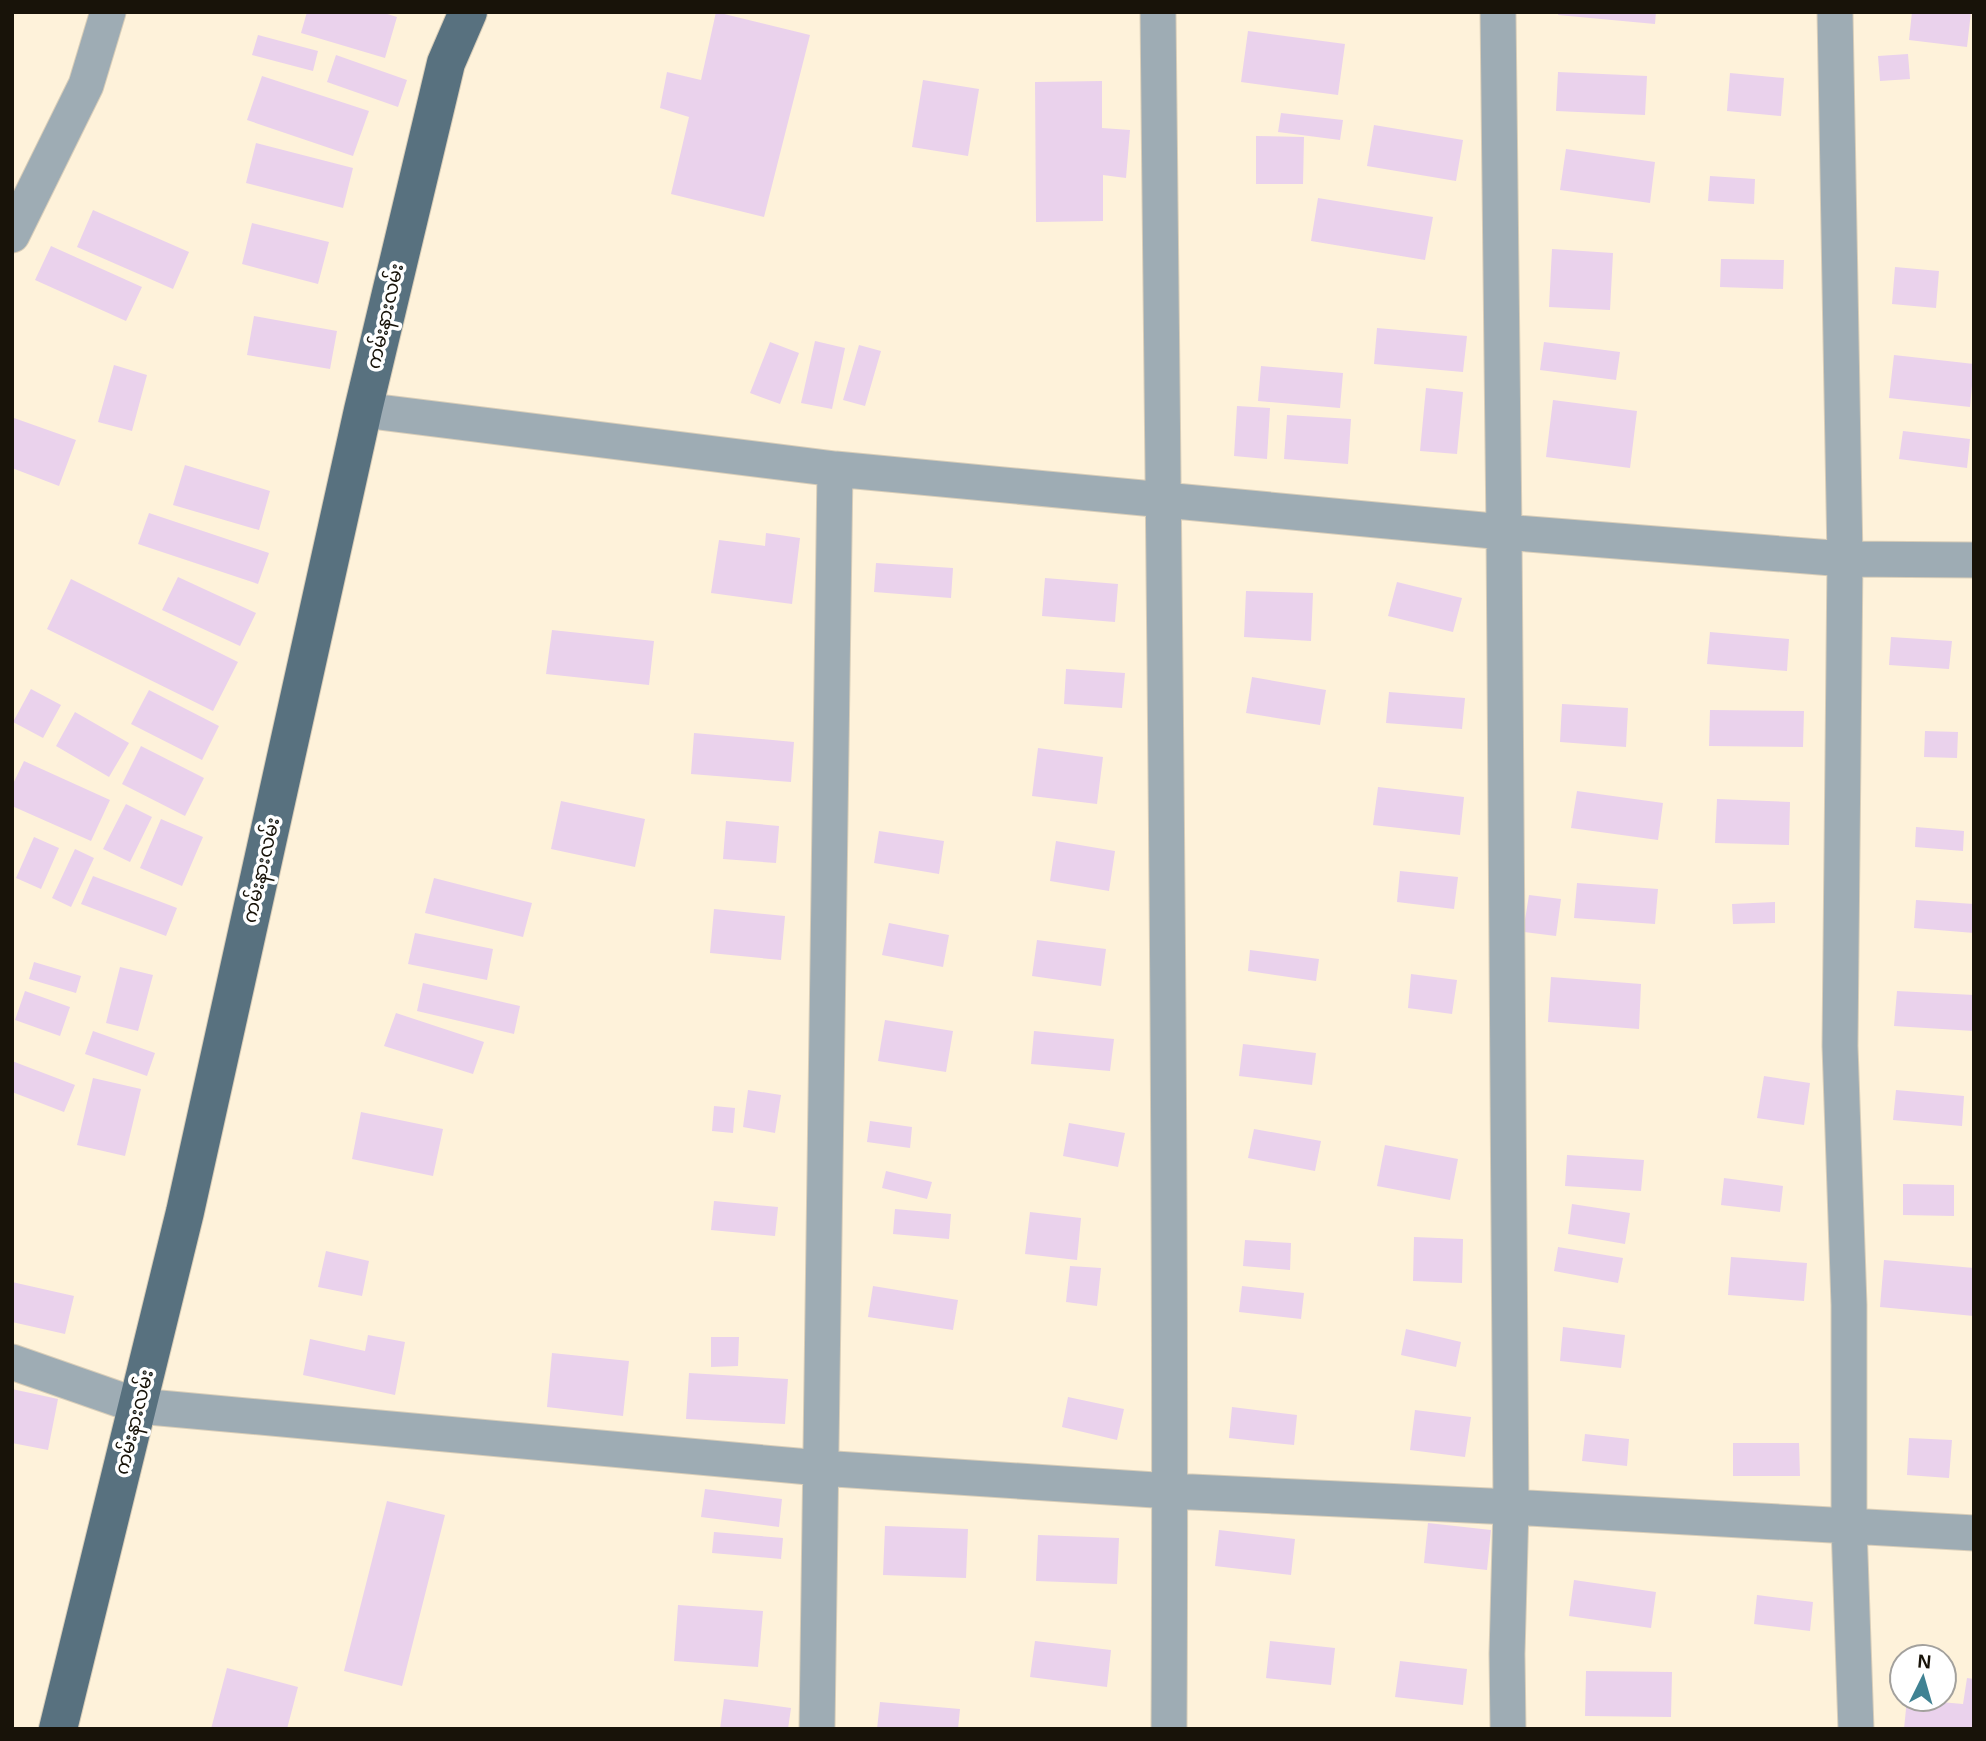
<svg xmlns="http://www.w3.org/2000/svg" width="1986" height="1741" font-family="Arial,'Noto Sans Myanmar',sans-serif">
<rect width="100%" height="100%" fill="#fef2da"/>
<path fill="#ead2ec" d="M307,12H381L397,17L385,58L301,33Z
M716,12L810,35L764,217L671,194L689,117L660,108L667,72L701,80Z
M1559,12H1656L1655,24L1558,15Z
M1912,12H1971L1967,47L1909,40Z
M1248,31L1345,44L1338,95L1241,82Z
M258,35L318,51L313,71L252,55Z
M1908,54L1910,79L1880,81L1878,56Z
M336,55L407,80L398,107L327,82Z
M1558,72L1647,76L1645,115L1556,111Z
M1730,73L1784,78L1781,116L1727,111Z
M262,76L369,111L353,156L247,120Z
M923,80L979,89L968,156L912,147Z
M1102,81V128L1130,130L1126,178L1103,175V221L1036,222L1035,82Z
M1281,113L1343,120L1340,140L1278,132Z
M1374,125L1463,140L1456,181L1367,166Z
M1256,136L1304,137L1303,184H1256Z
M256,143L353,168L343,208L246,183Z
M1566,149L1655,162L1650,203L1560,190Z
M1710,176L1755,179L1754,204L1708,201Z
M1318,198L1433,217L1425,260L1311,241Z
M93,210L189,252L173,289L77,247Z
M252,223L329,242L318,284L242,264Z
M51,246L142,287L126,321L35,280Z
M1552,249L1613,253L1610,310L1549,307Z
M1721,259L1784,260L1783,289L1720,287Z
M1895,267L1939,271L1936,308L1892,304Z
M254,316L337,331L330,369L247,355Z
M1377,328L1467,336L1463,372L1374,364Z
M815,341L845,348L832,409L801,403Z
M770,342L799,353L780,404L750,393Z
M1544,342L1620,352L1616,380L1540,370Z
M859,345L881,351L865,406L843,400Z
M1894,355L1974,364L1970,407L1889,398Z
M114,365L147,375L132,431L98,422Z
M1261,366L1343,373L1340,408L1258,401Z
M1426,388L1463,392L1457,454L1420,451Z
M1553,400L1637,411L1630,468L1546,457Z
M1237,406L1270,408L1267,459L1234,456Z
M1287,415L1351,419L1348,464L1284,459Z
M14,418L76,440L59,486L12,468Z
M1903,431L1970,439L1967,468L1899,459Z
M185,465L270,491L259,530L173,505Z
M149,513L269,553L258,584L138,544Z
M766,533L800,538L792,604L711,593L719,540L765,546Z
M876,563L953,568L951,598L874,592Z
M178,577L256,613L240,646L162,610Z
M1045,578L1118,584L1115,622L1042,616Z
M71,579L238,662L213,711L47,629Z
M1397,582L1462,598L1453,632L1388,616Z
M1246,591L1313,593L1311,641L1244,637Z
M552,630L654,641L649,685L546,674Z
M1710,632L1789,639L1787,671L1707,664Z
M1891,637L1952,641L1949,669L1889,665Z
M1066,669L1125,673L1122,708L1064,704Z
M1252,677L1326,690L1320,725L1246,713Z
M31,689L61,705L43,738L13,722Z
M149,690L219,726L202,760L131,724Z
M1389,692L1465,698L1462,729L1386,723Z
M1562,704L1628,708L1626,747L1560,742Z
M1710,710L1804,711L1803,747L1709,746Z
M75,712L129,743L109,777L56,746Z
M1925,731L1958,732L1957,758L1924,757Z
M694,733L794,742L791,782L691,774Z
M141,746L204,778L185,816L122,784Z
M1038,748L1103,757L1097,804L1032,796Z
M24,761L110,800L91,841L12,806V786Z
M1378,787L1464,797L1460,835L1373,825Z
M1577,791L1663,803L1658,840L1571,828Z
M1717,799L1790,802L1789,845L1715,843Z
M561,801L645,819L635,867L551,849Z
M126,804L152,817L130,862L103,849Z
M161,819L203,837L182,886L140,868Z
M726,821L779,826L776,863L723,859Z
M1916,827L1964,831L1963,851L1915,847Z
M879,831L944,841L939,874L874,863Z
M34,837L59,848L41,889L16,878Z
M1056,841L1115,851L1109,891L1050,881Z
M75,849L94,858L71,907L52,898Z
M1400,871L1458,877L1454,909L1397,902Z
M93,876L177,908L166,936L81,904Z
M434,878L532,903L523,937L425,913Z
M1577,883L1658,889L1655,924L1574,918Z
M1529,895L1561,899L1556,936L1523,932Z
M1916,900L1974,904V933L1914,928Z
M1775,902V923L1733,924L1732,904Z
M714,909L785,916L781,960L710,953Z
M889,923L949,935L943,967L882,955Z
M415,933L493,949L487,980L408,964Z
M1037,940L1106,949L1101,986L1032,976Z
M1250,950L1319,959L1316,981L1248,971Z
M34,962L81,976L76,993L29,979Z
M120,967L153,975L138,1031L106,1023Z
M1411,974L1457,980L1452,1014L1408,1008Z
M1551,977L1641,984L1639,1029L1548,1022Z
M423,983L520,1006L514,1034L417,1011Z
M25,991L70,1007L60,1036L15,1020Z
M1897,991L1974,995V1031L1894,1026Z
M396,1013L484,1042L473,1074L384,1046Z
M885,1020L953,1031L946,1072L878,1061Z
M93,1031L155,1053L147,1076L85,1054Z
M1034,1031L1114,1039L1110,1071L1031,1064Z
M1243,1044L1316,1053L1312,1085L1239,1076Z
M12,1061L75,1085L64,1112L12,1092Z
M1764,1076L1810,1083L1804,1125L1757,1118Z
M93,1078L141,1089L125,1156L77,1145Z
M748,1090L781,1095L775,1133L743,1127Z
M1896,1090L1964,1096L1962,1126L1893,1120Z
M714,1106L735,1108L733,1133L712,1131Z
M361,1112L443,1129L433,1176L352,1159Z
M870,1121L912,1127L910,1148L867,1142Z
M1069,1123L1125,1133L1118,1167L1063,1156Z
M1254,1129L1321,1141L1315,1171L1248,1158Z
M1385,1145L1458,1159L1450,1200L1377,1186Z
M1567,1155L1644,1160L1641,1191L1565,1186Z
M886,1171L932,1182L927,1199L882,1188Z
M1724,1178L1783,1186L1780,1212L1721,1205Z
M1903,1184L1954,1185V1216L1903,1215Z
M714,1201L778,1207L775,1236L711,1230Z
M1572,1204L1630,1213L1625,1244L1568,1234Z
M895,1209L951,1214L949,1239L893,1234Z
M1030,1212L1081,1218L1077,1260L1025,1254Z
M1414,1237L1463,1239L1462,1283L1413,1281Z
M1245,1240L1291,1243L1290,1270L1243,1266Z
M1558,1247L1623,1258L1618,1283L1554,1271Z
M326,1251L369,1261L362,1296L318,1287Z
M1731,1257L1807,1263L1804,1301L1728,1295Z
M1884,1260L1974,1268V1316L1880,1307Z
M1070,1266L1101,1268L1097,1306L1066,1302Z
M12,1282L74,1296L65,1334L12,1322Z
M873,1286L958,1300L953,1330L868,1317Z
M1242,1286L1304,1293L1301,1319L1239,1312Z
M1563,1327L1625,1335L1621,1368L1560,1361Z
M1406,1329L1461,1342L1456,1367L1401,1355Z
M368,1335L405,1342L395,1395L303,1375L310,1339L365,1351Z
M711,1337H739L738,1366L711,1367Z
M552,1353L629,1361L623,1416L547,1407Z
M689,1373L788,1379L785,1424L686,1419Z
M12,1389L58,1399L48,1450L12,1443Z
M1068,1397L1124,1409L1117,1440L1062,1427Z
M1232,1407L1297,1415L1294,1445L1229,1438Z
M1415,1410L1471,1417L1465,1457L1410,1450Z
M1585,1434L1629,1439L1627,1466L1582,1461Z
M1909,1438L1952,1440L1949,1478L1907,1475Z
M1733,1443H1799L1800,1476H1733Z
M705,1489L782,1499L779,1527L701,1517Z
M387,1501L445,1515L402,1686L344,1671Z
M1428,1523L1491,1530L1487,1570L1424,1563Z
M885,1526L968,1529L966,1578L883,1575Z
M1219,1530L1295,1539L1291,1575L1215,1566Z
M714,1532L783,1538L781,1559L712,1553Z
M1038,1535L1119,1538L1117,1584L1036,1581Z
M1574,1580L1656,1592L1651,1628L1569,1616Z
M1757,1595L1813,1602L1810,1631L1754,1624Z
M678,1605L763,1611L758,1667L674,1661Z
M1035,1641L1111,1650L1107,1687L1030,1677Z
M1270,1641L1335,1648L1331,1685L1266,1678Z
M1400,1661L1467,1669L1463,1705L1395,1697Z
M227,1668L298,1687L287,1729H211Z
M1586,1671L1672,1672L1671,1717L1585,1716Z
M1967,1678L1974,1679V1729H1904L1907,1699L1963,1704Z
M724,1699L791,1708L788,1729H720Z
M880,1702L960,1709L958,1729H877Z"/>
<g fill="none" stroke-linecap="round" stroke-linejoin="round">
<g stroke="#d9ceb9" stroke-width="37">
<path id="minor" d="M1158,12C1164,584 1172,1157 1169,1729
M1498,12L1504,532L1511,1507L1507,1654L1508,1729
M1835,12L1845,559L1840,1046L1849,1305V1526L1856,1729
M12,235L86,85L108,12
M363,410L835,469L1504,532L1845,559L1974,560
M12,1362L138,1406L820,1468L1170,1491L1511,1507L1974,1533
M817,1729L835,469"/>
</g>
<g stroke="#d9ceb9" stroke-width="40">
<path id="primary" d="M58,1729L185,1212L363,410L446,63L468,12"/>
</g>
<use href="#minor" stroke="#9eacb4" stroke-width="35"/>
<use href="#primary" stroke="#58717f" stroke-width="38"/>
</g>
<g text-anchor="middle" dominant-baseline="central" stroke-width="7" stroke-linejoin="round" paint-order="stroke">
<g font-size="19" fill="#181309" stroke="#fff">
<text transform="translate(385 316) rotate(-77)">ကမ်းနားလမ်း</text>
<text transform="translate(261 870) rotate(-77)">ကမ်းနားလမ်း</text>
<text transform="translate(134 1422) rotate(-76)">ကမ်းနားလမ်း</text>
</g>
</g>
<rect width="1986" height="1741" fill="none" stroke="#181309" stroke-width="28"/>
<g transform="translate(1923 1678) rotate(5)"><circle r="33" fill="#ffffff" stroke="#a3a19d" stroke-width="2"/>
<path d="M0-5L12 26L0 18L-12 26Z" fill="#408293"/>
<text y="-10" font-size="19" font-weight="bold" text-anchor="middle" fill="#181309">N</text>
</g>
</svg>
